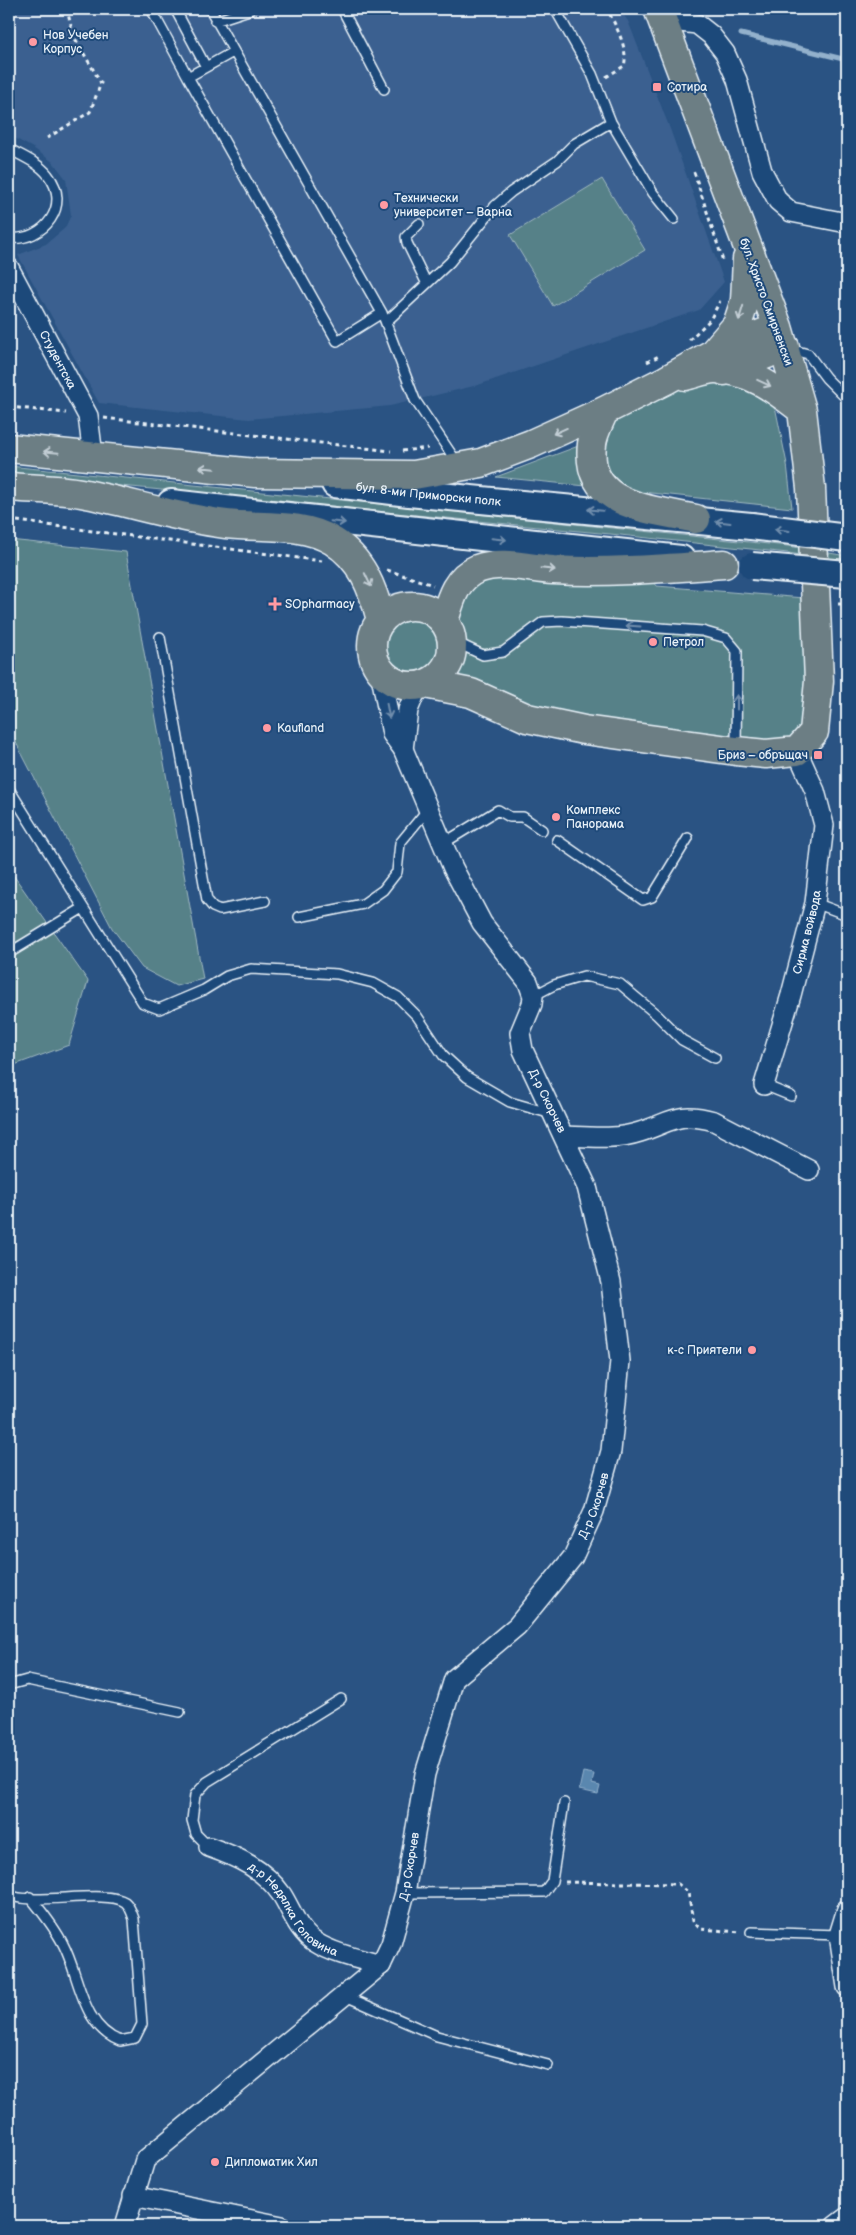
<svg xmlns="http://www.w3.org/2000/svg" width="856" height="2235" font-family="'Balsamiq Sans',sans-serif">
<rect width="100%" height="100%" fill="#2a5383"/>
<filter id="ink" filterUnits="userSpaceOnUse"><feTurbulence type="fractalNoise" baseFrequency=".02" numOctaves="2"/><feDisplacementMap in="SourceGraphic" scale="10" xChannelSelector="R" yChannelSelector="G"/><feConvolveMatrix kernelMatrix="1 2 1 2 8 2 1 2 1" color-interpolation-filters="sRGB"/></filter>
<g filter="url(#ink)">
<path fill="#3b6190" d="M9,9H619L628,21L670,129L724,282L699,310L478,385L390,406L249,419L99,403L18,255L46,244L65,228L71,215L66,179L53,162L33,148L9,135Z"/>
<path fill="#578188" stroke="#a0b9c0" d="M602,179L645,250L553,306L510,235Z
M714,379L760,387L776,411L787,464L792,508L614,489L598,465C601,455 602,435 608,427C626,406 687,386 714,379Z
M581,445L582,476L586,486L496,477Z
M9,466L788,546L847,556V562L788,553L620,535L9,475Z
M9,540L126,552L203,979L176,986L142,968L112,928L9,729Z
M645,570L657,586L816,599L819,681L797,751L584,730L470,686L460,675L451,654C445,671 437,678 421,684C414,687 401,685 395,682C344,656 385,574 444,621L462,580Z
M9,869L88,981L69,1045L9,1067Z"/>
<path fill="#5a87af" stroke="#93b1cc" d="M583,1772L594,1774L592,1784L600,1786L598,1794L579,1790Z"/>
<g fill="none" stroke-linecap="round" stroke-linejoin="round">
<path stroke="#93b1cc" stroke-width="5" d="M741,34L847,60"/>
<g stroke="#e8f1f8" stroke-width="12">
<path id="service" d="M151,9L188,77
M175,9L206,67
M210,9L382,313L415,400L458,464
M342,9L384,89
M555,9L592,74L611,122L653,193L674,219
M215,21L252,9
M233,52L188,77L337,341L382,313
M9,149C22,156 39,163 48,175C72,205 44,242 9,238
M419,224L406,237L407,243L426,282
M386,322L450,262L495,206L511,192L557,161L574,144L611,122
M790,349L808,354L826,378L846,398
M160,637L207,900L213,907L220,910L265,901
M451,640L483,655L503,652L543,622L562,621L702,631L726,638L737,651L736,748
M9,789L143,1003L159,1009L204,990L227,976L251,969L337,974L373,983L398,997L417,1016L443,1055L467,1077L510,1102L552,1114
M557,840L643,900L652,897L688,838
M442,844L498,810L510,817H523L542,830
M815,903L847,915
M299,917L363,904L383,890L397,872L400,843L428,809
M9,953L83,908
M533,996L554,985L584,976L620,984L657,1015L682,1040L715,1058
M764,1085L791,1096
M9,1685L27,1680L180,1712
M209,1847L196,1834L192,1820L195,1795L207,1782L341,1699
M405,1893L544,1892L552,1881L564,1803
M9,1895C31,1906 106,1889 125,1902C130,1906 132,1913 134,1919L142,2024L135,2038L120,2041C81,2026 80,1976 63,1944C54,1926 42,1912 30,1897
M751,1932L839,1935
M343,1995L437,2036L548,2065"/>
</g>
<g stroke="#e8f1f8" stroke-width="22">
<g id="minor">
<path d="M664,27L680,22L697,24L711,35L725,53L737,80L762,171L778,201L791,212L847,223"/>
<path id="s1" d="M9,268L88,416L93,456"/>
<path d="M403,749L408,710L418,686"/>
<path id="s2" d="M764,1085L791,995L815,903L824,825L815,791L797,751"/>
<path d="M564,1136C589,1137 616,1140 640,1132C672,1122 677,1111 714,1121L809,1170"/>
<path id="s3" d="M209,1847C238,1857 264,1869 282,1895C292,1911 298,1931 315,1942C334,1954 359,1959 381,1965"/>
<path d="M847,1909L839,1935L847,1987"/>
<path d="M133,2196L282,2226"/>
<path id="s4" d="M125,2226L145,2160L381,1965L391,1944L405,1893L425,1774L454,1679L517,1626L573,1557L594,1511L611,1451L620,1361L611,1282L587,1187L523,1050L520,1033L532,1004L533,996L528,982L482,923L453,868L403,749L392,734L380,670"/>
<path d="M835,2226L847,2217"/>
</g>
</g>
<g stroke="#e8f1f8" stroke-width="30">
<g id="secondary">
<path id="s5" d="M335,484L409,493L751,526"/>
<path d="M171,503L681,559"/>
</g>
</g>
<g stroke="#e8f1f8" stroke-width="31">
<path id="primary" d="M717,352L778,327
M724,371L785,347
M685,376C694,374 706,369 715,369C750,369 776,390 802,410
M604,411C600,421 593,433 592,444C585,508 649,508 696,519
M9,448L255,473L414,475L481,463L531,444L604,411L666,380L712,354L737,325L745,301L747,259
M9,487C32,489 57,489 81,493C129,502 176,518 226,524C260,528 303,522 333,541C362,559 373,589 381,620
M372 646a40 40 0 1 1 80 0a40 40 0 1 1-80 0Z
M444,621C450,601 455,578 477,569C503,560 527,568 553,570C610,573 667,568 724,564
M425,684L471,693L527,718L584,730L736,751L766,754L797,751L814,732L819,681L811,488L802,410L778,327L658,9"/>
</g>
<path stroke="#e8f1f8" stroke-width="3" stroke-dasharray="4 4" stroke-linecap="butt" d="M606,77L624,66C629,49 615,24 607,9
M47,138L90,112L101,83L73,35L67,9
M694,172L723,261
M689,340L710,320L720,301
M647,362L659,356
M9,407L66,413
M104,418L391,451
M402,451L428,448
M9,520L322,561
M387,570L433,585
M838,604H847
M845,1285L847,1286
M565,1882L678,1884L688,1892L693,1921L700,1929L740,1932"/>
<use href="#service" stroke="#1f4a7a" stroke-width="9"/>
<use href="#minor" stroke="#1f4a7a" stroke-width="19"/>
<use href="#secondary" stroke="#1f4a7a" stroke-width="26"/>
<use href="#primary" stroke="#6c7e84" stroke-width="28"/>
<g stroke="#e8f1f8" stroke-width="30" stroke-linecap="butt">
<path id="secondary-bridge" d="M751,526L847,538
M752,566L847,574"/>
</g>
<use href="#secondary-bridge" stroke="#1f4a7a" stroke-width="26"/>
</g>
<defs><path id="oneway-shaft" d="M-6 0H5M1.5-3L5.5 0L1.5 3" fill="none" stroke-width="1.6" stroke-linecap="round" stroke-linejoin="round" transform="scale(1.25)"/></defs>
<g stroke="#c3ced5">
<use href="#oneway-shaft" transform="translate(741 313) rotate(107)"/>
<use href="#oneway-shaft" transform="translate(764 383) rotate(25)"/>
<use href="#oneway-shaft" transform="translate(560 431) rotate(156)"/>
<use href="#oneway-shaft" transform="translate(51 452) rotate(-175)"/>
<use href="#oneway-shaft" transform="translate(207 468) rotate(-174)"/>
<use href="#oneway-shaft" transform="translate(548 569) rotate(6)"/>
<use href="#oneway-shaft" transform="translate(368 580) rotate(65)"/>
</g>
<g stroke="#6f8dac">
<use href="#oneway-shaft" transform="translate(595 510) rotate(-175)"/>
<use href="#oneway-shaft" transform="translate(338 522) rotate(6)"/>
<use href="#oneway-shaft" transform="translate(723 522) rotate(-173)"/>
<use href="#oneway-shaft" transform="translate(782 530) rotate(-173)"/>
<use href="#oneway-shaft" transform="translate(499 539) rotate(6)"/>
<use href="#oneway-shaft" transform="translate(633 626) rotate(-176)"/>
<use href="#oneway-shaft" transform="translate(737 702) rotate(-90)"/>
<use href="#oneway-shaft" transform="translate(388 711) rotate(79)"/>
</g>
</g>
<g fill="#ff9aa2" stroke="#1f4a7a" stroke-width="2">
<circle cx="33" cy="42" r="5"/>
<rect x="652" y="82" width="10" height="10" rx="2.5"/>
<circle cx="384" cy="205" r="5"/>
<path d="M272.5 596.5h5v5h5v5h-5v5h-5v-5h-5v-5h5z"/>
<circle cx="653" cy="642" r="5"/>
<circle cx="267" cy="728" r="5"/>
<rect x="813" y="750" width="10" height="10" rx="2.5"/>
<circle cx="556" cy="817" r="5"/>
<circle cx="752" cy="1350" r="5"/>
<circle cx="215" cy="2162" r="5"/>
</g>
<g text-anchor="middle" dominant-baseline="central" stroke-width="4" stroke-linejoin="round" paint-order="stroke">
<g font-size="12" fill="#e8f1f8" stroke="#1f4a7a" text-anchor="start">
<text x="43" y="35">Нов Учебен<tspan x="43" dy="14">Корпус</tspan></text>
<text x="667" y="87">Сотира</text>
<text x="394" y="198">Технически<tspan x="394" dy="14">университет – Варна</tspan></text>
<text x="285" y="604">SOpharmacy</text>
<text x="663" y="642">Петрол</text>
<text x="277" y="728">Kaufland</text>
<text x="808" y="755" text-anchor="end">Бриз – обръщач</text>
<text x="566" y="810">Комплекс<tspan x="566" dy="14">Панорама</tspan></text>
<text x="742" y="1350" text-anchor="end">к-с Приятели</text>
<text x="225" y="2162">Дипломатик Хил</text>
</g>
<g font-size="12" fill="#e8f1f8" stroke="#1f4a7a">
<text transform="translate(766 302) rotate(70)">бул. Христо Смирненски</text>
<text stroke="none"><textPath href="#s1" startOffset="104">Студентска</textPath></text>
<text stroke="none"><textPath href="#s5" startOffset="94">бул. 8-ми Приморски полк</textPath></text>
<text stroke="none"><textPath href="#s2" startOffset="159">Сирма войвода</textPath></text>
<text transform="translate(547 1101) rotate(64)">Д-р Скорчев</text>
<text stroke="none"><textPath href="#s4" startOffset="898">Д-р Скорчев</textPath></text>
<text stroke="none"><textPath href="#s4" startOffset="478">Д-р Скорчев</textPath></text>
<text stroke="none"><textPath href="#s3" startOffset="108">д-р Недялка Головина</textPath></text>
</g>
</g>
<rect width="856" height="2235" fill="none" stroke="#1f4a7a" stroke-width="30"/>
<rect x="15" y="15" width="826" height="2205" fill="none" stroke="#e8f1f8" stroke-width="2" filter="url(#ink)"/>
</svg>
